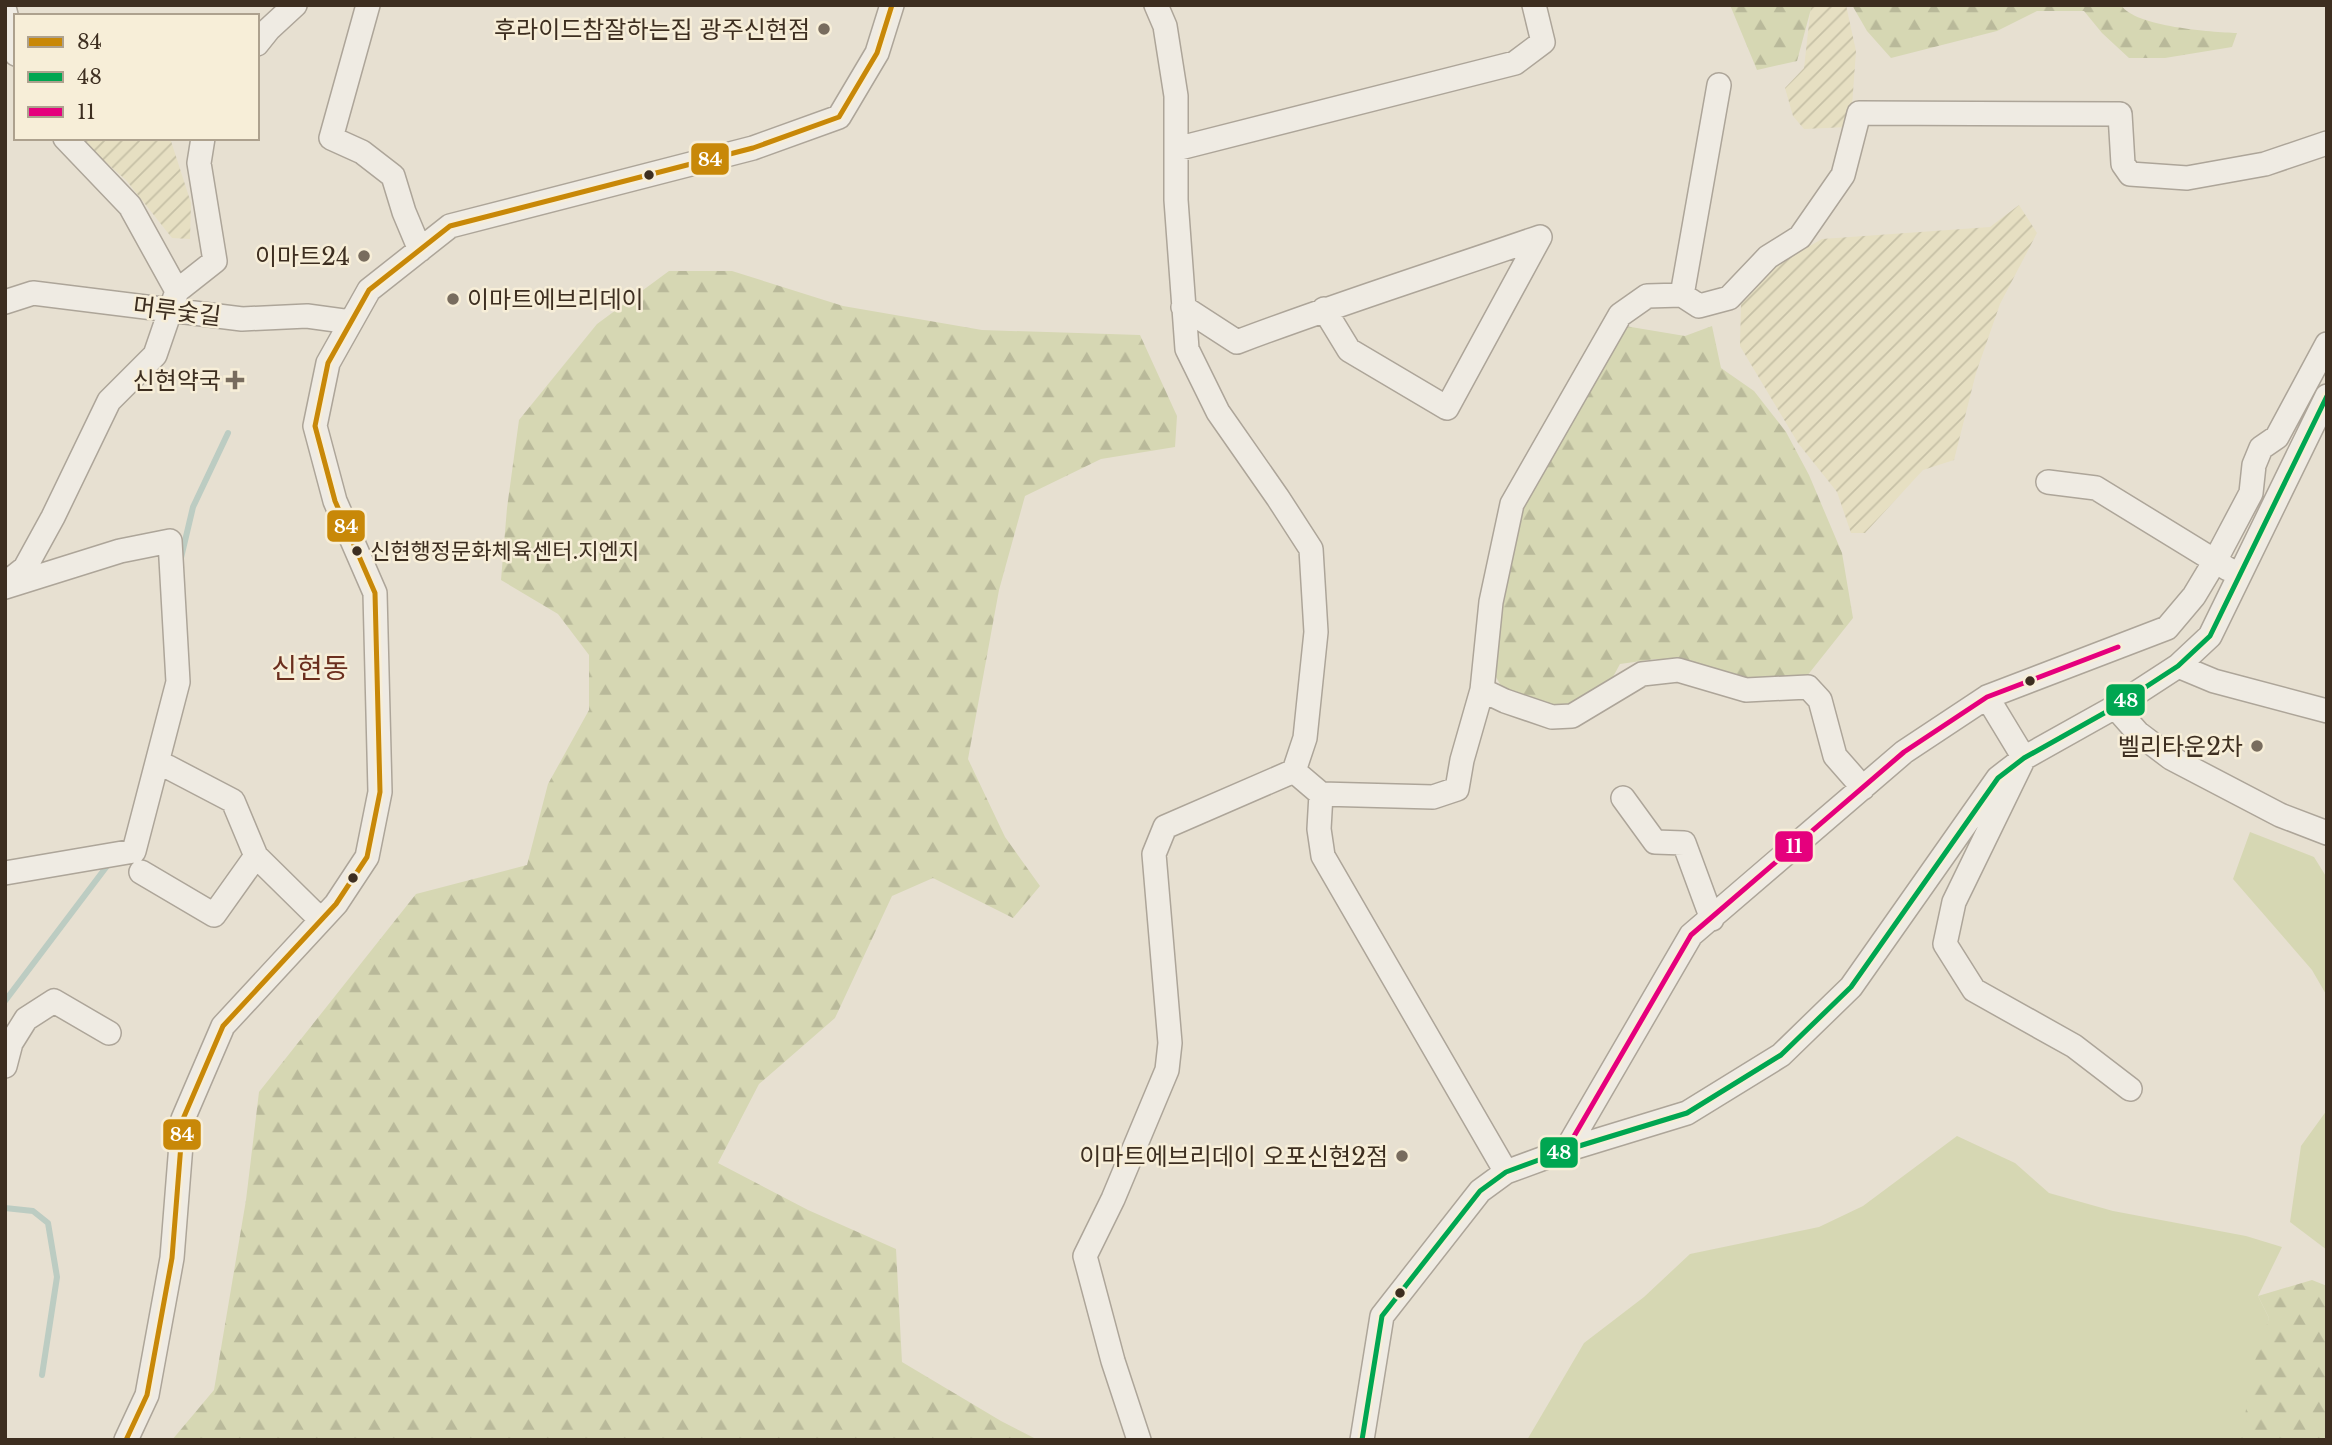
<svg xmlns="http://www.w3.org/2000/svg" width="2332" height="1445" font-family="'Libre Baskerville','Noto Sans KR',serif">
<defs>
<pattern id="farmland-furrows" width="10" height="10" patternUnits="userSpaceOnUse" patternTransform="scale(1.75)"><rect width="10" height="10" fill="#e6dfc2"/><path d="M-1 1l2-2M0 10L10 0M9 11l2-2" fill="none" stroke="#c6c0a6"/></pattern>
<pattern id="forest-firs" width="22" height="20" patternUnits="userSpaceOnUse" patternTransform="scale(1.75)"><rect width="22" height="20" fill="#d6d7b3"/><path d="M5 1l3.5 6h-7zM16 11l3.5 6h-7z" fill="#b9b99a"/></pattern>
</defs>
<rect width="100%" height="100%" fill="#e7e0d1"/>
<path fill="url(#farmland-furrows)" d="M1811,5H1846L1856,51L1852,106L1848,127L1804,129L1793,116L1785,88L1804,68Z
M78,138H170L191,203L190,239L172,238L126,180Z
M2019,205L2037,233L2000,304L1976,373L1954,460L1923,470L1865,533H1851L1837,492L1798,443L1740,346L1741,303L1775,266L1822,239L1990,227Z"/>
<path fill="#d6d7b3" d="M2250,832L2314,857L2327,878V996L2312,970L2233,879Z
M2327,1110V1250L2290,1222L2301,1146Z
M1957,1136L2015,1163L2049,1193L2113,1211L2246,1236L2282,1247L2258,1296L2269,1318L2241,1440H1527L1584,1343L1644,1297L1690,1254L1819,1227L1863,1206Z"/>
<path fill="url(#forest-firs)" d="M1730,5H1812L1797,61L1757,70Z
M1852,5H2121C2135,27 2212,32 2237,33L2232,47L2165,58H2129L2102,33L2084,11H2037L1997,31L1891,58L1867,31Z
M669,271H732L843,306L982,330L1140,335L1177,416L1175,447L1101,459L1025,496L999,590L968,759L1005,837L1040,886L1013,918L933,878L892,896L835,1018L759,1084L718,1163L808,1210L896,1249L902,1362L1001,1421L1038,1440H172L214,1390L246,1200L259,1092L416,894L527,865L548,784L589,710V655L558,614L501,580L507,508L519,420L597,324Z
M1625,326L1685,336L1712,326L1721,368L1754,391L1786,432L1809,475L1842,553L1853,618L1799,686L1696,671L1656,659L1620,664L1602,697L1534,713L1510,702L1496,677L1506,546L1537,481Z
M2312,1280L2327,1286V1440H2241L2253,1366L2269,1318L2258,1296Z"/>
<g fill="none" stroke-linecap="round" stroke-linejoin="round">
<path stroke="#bcccc2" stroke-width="6" d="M180,562L193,507L228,433
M5,1001L110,862
M5,1208L33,1211L48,1223L57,1277L42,1375"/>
<g stroke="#ada599" stroke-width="26">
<path id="minor" d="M368,5L331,138L362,152L393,176L404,212L420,250
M5,11L16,54
M257,44L269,29L295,5
M1719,85L1682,295L1699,306L1729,298L1768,257L1800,237L1843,175L1859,113L2120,114L2123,164L2130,174L2187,178L2265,164L2327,143
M65,138L130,206L177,291
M1176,149L1515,63L1543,42L1534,5
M5,302L33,293L242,319L307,316L351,322
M1183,307L1237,342C1337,304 1439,272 1540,237L1447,408L1349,350L1324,309
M2048,482L2096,488L2228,569
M5,584L25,568L53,517L109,401L155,355L177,291L215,261L199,163L203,138
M5,587L120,551L170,541L178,682L134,851L5,873
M2178,666L2214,681L2327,711
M1482,690L1505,701L1552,717L1572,716L1642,674L1678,670L1746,690L1808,687L1820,700L1835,756L1863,788
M1987,697L2024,758L1954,902L1945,944L1974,990L2074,1046L2130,1089
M2115,707L2138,733L2171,758L2280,815L2327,833
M168,767L233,801L256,856L321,920
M1294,771L1321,794L1433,797L1457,789L1462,760L1482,690L1491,602L1512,504L1620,315L1647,296L1682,295
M1321,794L1319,829L1323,856L1506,1172
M1623,798L1655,842L1684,843L1712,919
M141,872L214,915L256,856
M5,1066L11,1043L26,1019L54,1001L109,1033
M1566,1150L1691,935L1904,752L1987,697L2167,628L2194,596L2215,561L2251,493L2254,465L2261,448L2277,437L2327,344
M126,1440L147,1395L172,1258L183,1119L223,1026L336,904L367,857L380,792L375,593L335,501L315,426L328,363L369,290L450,226L753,148L839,117L877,53L892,5
M1139,1440L1113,1361L1085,1256L1113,1199L1167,1070L1170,1043L1154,854L1165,827L1294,771L1305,738L1316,632L1311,549L1278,498L1218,412L1187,349L1176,200V96L1165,26L1156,5
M1362,1440L1382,1316L1480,1191L1506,1172L1566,1150L1687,1113L1781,1055L1851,987L1998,778L2024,758L2115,707L2178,666L2210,636L2327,396"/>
</g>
<use href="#minor" stroke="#efebe3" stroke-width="23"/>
<g stroke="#f7eed8" stroke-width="10">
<path id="bus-1" d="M126,1440L147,1395L172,1258L183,1119L223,1026L336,904L367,857L380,792L375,593L335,501L315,426L328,363L369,290L450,226L753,148L839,117L877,53L892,5"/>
</g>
<g stroke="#f7eed8" stroke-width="10">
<path id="bus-2" d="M1362,1440L1382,1316L1480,1191L1506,1172L1566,1150L1687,1113L1781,1055L1851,987L1998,778L2024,758L2115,707L2178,666L2210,636L2327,396"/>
</g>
<g stroke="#f7eed8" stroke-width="10">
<path id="bus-3" d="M1566,1150L1691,935L1904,752L1987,697L2118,647"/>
</g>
<use href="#bus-1" stroke="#c88808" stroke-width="5"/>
<use href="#bus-2" stroke="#00a651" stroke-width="5"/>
<use href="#bus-3" stroke="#e5007d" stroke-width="5"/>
</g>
<g fill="#786c5e" stroke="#f7eed8" stroke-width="2.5">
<circle cx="824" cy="29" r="7"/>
<circle cx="364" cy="256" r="7"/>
<circle cx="453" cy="299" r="7"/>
<path d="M231.5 369.5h7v7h7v7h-7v7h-7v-7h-7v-7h7z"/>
<circle cx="2257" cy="746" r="7"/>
<circle cx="1402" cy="1156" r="7"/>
</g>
<g fill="#3d2e20" stroke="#f7eed8" stroke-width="2.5">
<circle cx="649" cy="175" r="6"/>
<circle cx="357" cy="551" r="6"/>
<circle cx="2030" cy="681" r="6"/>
<circle cx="353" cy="878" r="6"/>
<circle cx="1400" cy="1293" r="6"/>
</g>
<g text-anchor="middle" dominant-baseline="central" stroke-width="5" stroke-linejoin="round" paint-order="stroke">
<g font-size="22" fill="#3d2e20" stroke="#f7eed8" text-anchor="start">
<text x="370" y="551">신현행정문화체육센터.지엔지</text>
</g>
<g font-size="24" fill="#3d2e20" stroke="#f7eed8" text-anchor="end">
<text x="810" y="29">후라이드참잘하는집 광주신현점</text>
<text x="350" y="256">이마트24</text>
<text x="467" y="299" text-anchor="start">이마트에브리데이</text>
<text x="221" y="380">신현약국</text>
<text x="2243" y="746">벨리타운2차</text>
<text x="1388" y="1156">이마트에브리데이 오포신현2점</text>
</g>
<g font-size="24" fill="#3d2e20" stroke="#f7eed8">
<text transform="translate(177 311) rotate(7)">머루숯길</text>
</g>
<g font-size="28" fill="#6b2e1e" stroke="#f7eed8">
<text x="310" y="668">신현동</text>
</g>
</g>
<g stroke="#f7eed8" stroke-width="2.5">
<rect x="690" y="142" width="40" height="34" rx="7" fill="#c88808"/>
<rect x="326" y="509" width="40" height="34" rx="7" fill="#c88808"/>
<rect x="2105" y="683" width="41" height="34" rx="7" fill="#00a651"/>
<rect x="1774" y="830" width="40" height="33" rx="7" fill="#e5007d"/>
<rect x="162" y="1118" width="40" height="33" rx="7" fill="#c88808"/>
<rect x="1539" y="1136" width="40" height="33" rx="7" fill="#00a651"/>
</g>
<g font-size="19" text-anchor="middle" font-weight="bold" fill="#fff">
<text x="710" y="166">84</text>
<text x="346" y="533">84</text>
<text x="2126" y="707">48</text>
<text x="1794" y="853">11</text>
<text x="182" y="1141">84</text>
<text x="1559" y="1159">48</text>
</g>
<rect width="2332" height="1445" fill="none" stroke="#3d2e20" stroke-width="14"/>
<rect x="14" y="14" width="245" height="126" fill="#f7eed8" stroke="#ada18e" stroke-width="2"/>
<rect x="28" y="37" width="35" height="10" fill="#c88808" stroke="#ada18e" stroke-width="2"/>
<text x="77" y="49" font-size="21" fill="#3d2e20">84</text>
<rect x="28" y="72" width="35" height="10" fill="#00a651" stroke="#ada18e" stroke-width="2"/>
<text x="77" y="84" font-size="21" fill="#3d2e20">48</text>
<rect x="28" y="107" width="35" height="10" fill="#e5007d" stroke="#ada18e" stroke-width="2"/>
<text x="77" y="119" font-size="21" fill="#3d2e20">11</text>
</svg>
